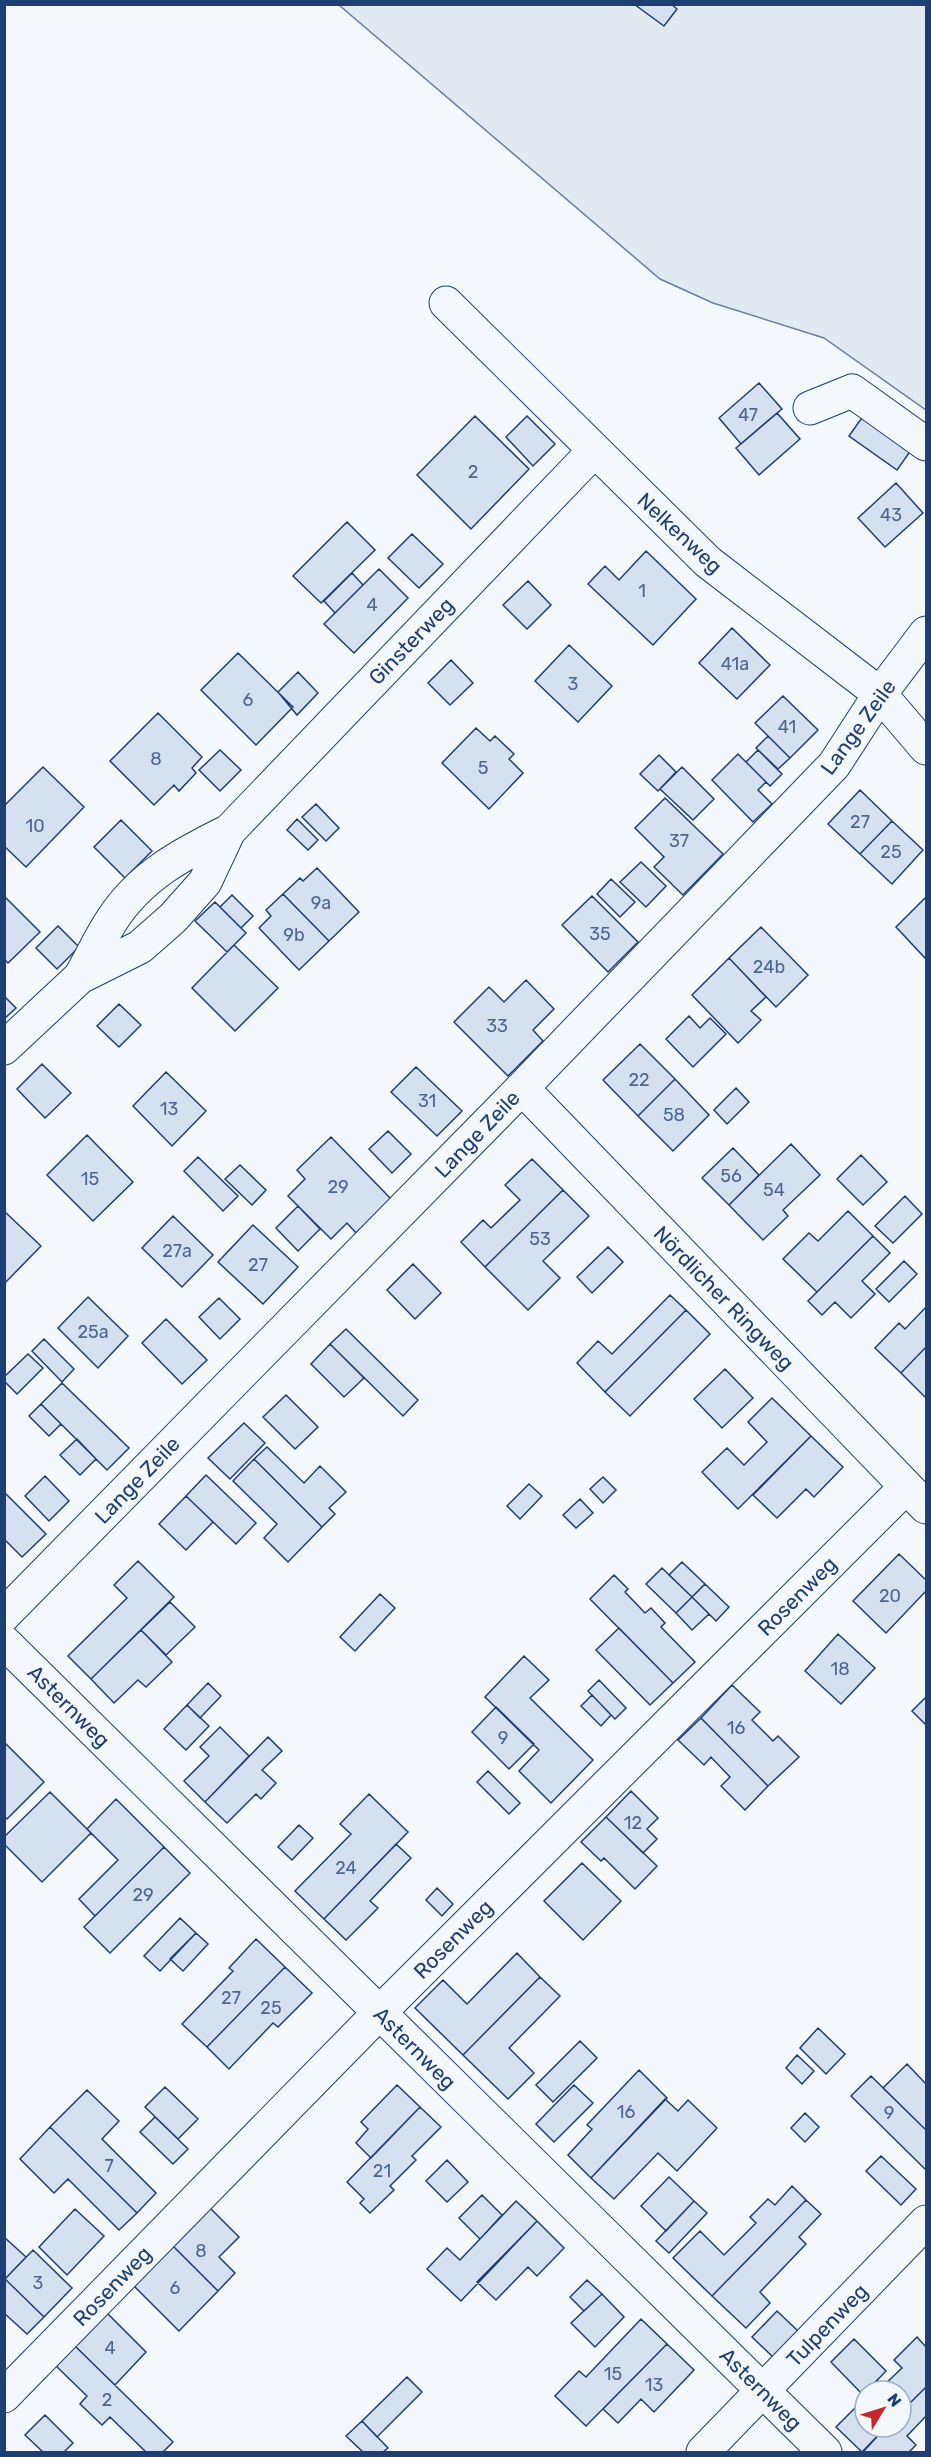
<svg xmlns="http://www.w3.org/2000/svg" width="931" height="2457" font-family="Rubik,sans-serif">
<rect width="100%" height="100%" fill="#f4f7fb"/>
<path fill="#e3e9f0" stroke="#687fa3" stroke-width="1.5" d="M339,5H926V410L824,338L713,303L660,279Z"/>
<path fill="#d5e0f0" stroke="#1d3f73" stroke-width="1.5" d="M634,4H671L677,9L664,26Z
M759,383L782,409L741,444L719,418Z
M866,412L914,446L897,470L849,436Z
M777,413L800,439L759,475L736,448Z
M475,416L529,469L471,529L417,475Z
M527,416L555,444L533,466L506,437Z
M896,483L923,513L885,547L858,518Z
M347,522L375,550L321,603L293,576Z
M412,534L443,564L419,588L388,558Z
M646,551L696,599L653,645L588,584L605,566L619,580Z
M379,569L408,598L354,653L324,624Z
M352,573L363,585L335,613L324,601Z
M528,581L551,605L527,629L503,605Z
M732,628L770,665L737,699L699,663Z
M569,645L612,686L578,722L535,681Z
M238,653L293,707L256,745L201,690Z
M451,660L473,683L450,705L428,683Z
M298,672L318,693L297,715L278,692Z
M783,696L818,730L790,758L755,723Z
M158,713L202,757L192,768L196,773L179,791L174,785L154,805L110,761Z
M476,728L490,741L495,736L514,754L509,759L523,773L489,809L442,763Z
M768,736L790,758L778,769L756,748Z
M220,750L241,770L220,791L199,770Z
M758,750L782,774L770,786L746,762Z
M738,754L766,782L758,790L772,804L753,822L712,780Z
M659,755L676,772L658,791L640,774Z
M43,767L84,807L26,867L4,846V806Z
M682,767L714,799L693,820L660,789Z
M860,790L892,821L860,854L828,824Z
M665,798L723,854L683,895L654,867L664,857L635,828Z
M316,804L339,828L326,841L302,817Z
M297,819L318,840L308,850L287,830Z
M121,820L152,851L125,878L94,847Z
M892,821L923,850L892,884L860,854Z
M641,862L666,886L646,907L620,882Z
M317,868L359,912L329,941L283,894L300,878L303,881Z
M611,879L635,902L620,917L597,894Z
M283,894L329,941L299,970L259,928L271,916L266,910Z
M232,895L253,916L241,928L220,907Z
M4,896L40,932L8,963L4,959Z
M592,896L638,942L608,972L562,925Z
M926,897V959L896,927Z
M215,902L246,933L227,952L195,921Z
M58,926L79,947L57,969L36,948Z
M761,927L808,975L776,1007L729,958Z
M234,945L278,988L235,1031L192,988Z
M729,958L766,997L751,1011L761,1020L738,1043L692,995Z
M526,980L554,1009L533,1030L543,1041L508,1076L454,1022L489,987L504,1002Z
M4,996L16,1008L4,1019Z
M119,1004L141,1025L119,1047L97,1026Z
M689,1016L700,1028L710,1018L726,1034L693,1067L666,1039Z
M640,1044L675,1079L638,1116L603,1080Z
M42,1064L71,1093L45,1118L17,1089Z
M416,1067L462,1111L437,1136L391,1092Z
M166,1072L206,1111L172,1146L133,1106Z
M675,1079L709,1115L673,1151L638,1116Z
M736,1088L749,1102L727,1124L714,1110Z
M388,1131L411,1154L392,1173L369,1149Z
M87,1135L133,1182L93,1221L47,1175Z
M331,1137L391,1199L356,1233L347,1223L331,1239L288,1196L305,1179L297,1170Z
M791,1144L820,1175L783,1210L788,1216L763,1240L729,1205Z
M733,1148L759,1175L729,1205L702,1178Z
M861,1155L887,1182L863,1205L837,1179Z
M198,1157L238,1196L223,1211L184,1171Z
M532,1159L563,1190L485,1267L461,1242L483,1220L491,1228L520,1200L505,1185Z
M240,1165L266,1190L252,1205L225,1179Z
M563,1190L589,1216L543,1261L560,1278L528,1310L485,1267Z
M905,1196L922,1214L893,1243L875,1226Z
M298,1206L320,1229L298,1251L276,1228Z
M4,1211L41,1246L4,1284Z
M848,1211L873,1236L817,1292L783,1259L809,1233L818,1241Z
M173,1216L213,1255L182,1287L142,1248Z
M253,1225L298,1267L263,1304L218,1262Z
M873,1236L890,1253L862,1281L875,1294L851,1318L835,1302L822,1315L808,1301Z
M608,1247L623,1262L592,1293L577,1277Z
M904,1261L917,1274L889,1302L876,1289Z
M413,1264L441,1293L415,1319L387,1290Z
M670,1295L686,1310L605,1392L577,1363L598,1341L612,1354Z
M88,1297L128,1336L98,1368L58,1328Z
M219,1298L240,1319L220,1339L199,1317Z
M926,1307V1347L901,1373L875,1348L899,1323L905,1329Z
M686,1310L710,1334L630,1416L605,1392Z
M166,1319L207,1360L182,1384L142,1343Z
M346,1329L418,1400L403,1416L330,1344Z
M44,1339L74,1369L62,1382L32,1351Z
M330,1344L364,1378L344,1397L311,1364Z
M926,1347V1398L901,1373Z
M28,1354L43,1368L17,1394L4,1381V1377Z
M725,1369L753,1398L722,1428L694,1399Z
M62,1383L129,1448L107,1470L41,1404Z
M286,1395L318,1427L295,1449L263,1417Z
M772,1398L811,1436L738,1509L702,1472L727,1448L744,1465L767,1442L748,1422Z
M41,1404L61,1424L49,1436L29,1416Z
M244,1423L265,1443L230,1479L208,1458Z
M811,1436L843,1467L814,1497L806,1489L777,1518L753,1495Z
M77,1439L96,1459L80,1475L60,1455Z
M267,1447L304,1483L320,1466L346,1492L329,1508L335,1514L322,1527L254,1459Z
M254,1459L322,1527L288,1562L264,1538L277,1524L233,1481Z
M206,1475L256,1523L236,1544L186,1496Z
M45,1476L69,1501L49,1521L25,1496Z
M603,1477L616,1490L603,1503L590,1489Z
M529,1484L542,1496L520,1519L507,1506Z
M5,1493L46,1534L22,1557L4,1539Z
M186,1496L213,1522L186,1550L159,1524Z
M580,1499L593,1513L576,1528L563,1515Z
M899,1554L926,1580V1591L886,1633L853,1601Z
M138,1561L174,1597L91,1679L68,1656L127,1598L114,1585Z
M682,1562L705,1584L692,1597L669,1575Z
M662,1568L692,1597L676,1613L646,1584Z
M614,1575L628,1589L625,1592L645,1613L651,1608L665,1623L661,1627L695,1662L673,1683L590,1599Z
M705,1584L729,1607L716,1621L692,1597Z
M380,1594L395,1608L355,1651L340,1637Z
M692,1597L709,1614L692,1630L676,1613Z
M170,1602L195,1627L166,1655L141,1630Z
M619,1628L673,1683L650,1705L596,1650Z
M141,1630L172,1662L146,1687L138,1680L114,1703L91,1679Z
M838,1634L875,1668L841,1704L805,1671Z
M524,1656L549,1680L530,1698L593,1760L551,1803L519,1771L539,1750L485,1697Z
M599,1680L626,1708L615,1719L588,1691Z
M208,1683L221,1696L200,1718L187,1705Z
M732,1685L760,1712L752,1720L773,1741L778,1736L799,1757L768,1786L701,1718Z
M592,1695L611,1715L601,1726L581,1706Z
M926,1697V1725L912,1711Z
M187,1705L209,1726L186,1750L164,1729Z
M496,1707L534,1744L509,1769L472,1732Z
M701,1718L768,1786L745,1810L721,1786L730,1777L711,1757L704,1765L678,1740Z
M220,1727L249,1756L205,1802L184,1781L209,1756L200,1747Z
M268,1737L282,1751L262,1770L276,1783L261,1799L256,1794L227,1823L205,1802Z
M4,1742L44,1782L7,1819L4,1816Z
M488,1771L520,1803L509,1814L477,1782Z
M631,1791L658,1818L647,1829L657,1839L643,1853L606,1817Z
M50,1792L91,1833L42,1882L4,1844V1837Z
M369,1794L408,1832L324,1919L295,1891L351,1834L340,1824Z
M116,1799L164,1847L95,1916L79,1899L118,1860L87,1829Z
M606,1817L657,1866L635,1889L604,1858L601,1861L581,1842Z
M299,1825L313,1838L292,1860L278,1847Z
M396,1844L411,1858L370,1901L378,1908L346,1940L324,1919Z
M164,1847L190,1873L110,1953L84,1927Z
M582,1863L621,1901L583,1940L544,1901Z
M437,1888L453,1904L442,1916L426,1900Z
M180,1918L196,1933L160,1971L144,1956Z
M196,1933L208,1944L183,1971L170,1959Z
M256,1939L285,1967L207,2047L182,2024L233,1971L229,1968Z
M517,1953L540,1977L463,2055L415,2008L443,1980L467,2004Z
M285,1967L312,1993L278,2027L273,2023L229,2069L207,2047Z
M540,1977L560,1996L509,2048L534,2073L508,2099L463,2055Z
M818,2028L845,2054L826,2074L800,2048Z
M580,2041L597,2058L553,2102L536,2085Z
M797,2055L814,2071L802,2084L786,2068Z
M907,2064L926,2084V2130L883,2088Z
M639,2070L667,2098L591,2178L568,2155L592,2129L587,2125Z
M871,2076L926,2130V2170L851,2096Z
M397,2085L420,2107L371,2158L356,2143L368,2129L361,2122Z
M574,2085L593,2103L554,2142L536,2124Z
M165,2087L198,2119L178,2139L145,2107Z
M87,2090L119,2121L102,2139L156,2193L137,2213L50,2127Z
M665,2099L678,2111L688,2100L717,2128L677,2171L658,2153L614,2199L591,2178Z
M420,2107L441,2127L412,2156L416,2160L390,2186L394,2190L370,2213L360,2203L364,2199L347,2182Z
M805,2113L819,2127L805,2142L791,2128Z
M155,2117L188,2149L173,2164L140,2132Z
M50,2127L137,2213L119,2230L68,2179L54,2193L20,2159Z
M881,2156L916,2189L901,2205L866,2171Z
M447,2160L468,2182L447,2202L426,2181Z
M669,2177L694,2201L666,2231L641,2206Z
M792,2186L806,2200L712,2296L673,2258L700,2231L724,2255L756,2223L750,2217L768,2199L775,2205Z
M482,2195L502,2215L480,2239L459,2218Z
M806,2200L821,2214L799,2237L806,2244L760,2292L770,2303L746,2328L712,2296Z
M516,2201L537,2221L461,2301L427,2269L447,2248L460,2260Z
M694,2201L707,2213L669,2253L656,2241Z
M210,2208L239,2237L219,2257L235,2273L218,2291L172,2245Z
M75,2209L104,2236L67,2275L39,2247Z
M537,2221L564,2248L537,2276L528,2267L496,2300L477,2282Z
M4,2237L26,2257L5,2279L4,2278Z
M172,2245L218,2291L179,2331L133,2285Z
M33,2250L72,2288L44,2317L5,2279Z
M4,2278L44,2317L27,2334L4,2313Z
M587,2280L602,2294L584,2311L570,2297Z
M602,2294L624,2317L595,2347L571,2323Z
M777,2311L798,2331L773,2357L752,2337Z
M106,2312L146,2352L115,2385L74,2345Z
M641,2319L667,2344L586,2426L555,2396L579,2371L586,2377Z
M917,2337L926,2347V2387L901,2412V2391H867L877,2380L883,2386L902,2368L894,2360Z
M854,2339L886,2371L863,2395L831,2362Z
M667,2344L694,2370L654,2412L641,2399L618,2423L603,2409Z
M74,2345L173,2442L163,2452H146L110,2417L102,2425L80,2404L87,2396L55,2365Z
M407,2377L422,2392L377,2437L362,2421Z
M926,2387V2416L907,2436L916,2445L909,2452H863L886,2427H901V2412Z
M865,2398V2427H886L862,2452L836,2427Z
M45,2415L73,2443L64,2452H43L25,2435Z
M362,2421L388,2448L383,2452H363L346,2436Z"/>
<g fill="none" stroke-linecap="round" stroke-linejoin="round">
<g stroke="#1d3f73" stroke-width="35">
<path id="minor" d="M446,303L708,562L880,694L926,748
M810,408L852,391L926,444
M80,977C91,958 100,938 112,920C140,876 184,853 229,831
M4,1048L80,977L140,947L173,918L205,882L229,831L594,451
M522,1088L926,1507
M4,1615L522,1088L834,765L880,694L926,633
M4,1642L825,2452
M4,2396L379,2013L906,1487
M703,2452L926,2222"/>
</g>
<use href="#minor" stroke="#f4f7fb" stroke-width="33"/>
</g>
<g text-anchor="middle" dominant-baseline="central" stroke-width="4.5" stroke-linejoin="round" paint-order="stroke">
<g font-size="18" fill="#4b6792">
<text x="748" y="415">47</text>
<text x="473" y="472">2</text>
<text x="891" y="515">43</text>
<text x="642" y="591">1</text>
<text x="372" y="605">4</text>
<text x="735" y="664">41a</text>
<text x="573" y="684">3</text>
<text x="248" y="700">6</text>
<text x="787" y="727">41</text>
<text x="156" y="759">8</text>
<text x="483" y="768">5</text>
<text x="860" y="822">27</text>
<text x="35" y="826">10</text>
<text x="679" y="841">37</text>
<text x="891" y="852">25</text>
<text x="321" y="903">9a</text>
<text x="600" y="934">35</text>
<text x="294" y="935">9b</text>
<text x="769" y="967">24b</text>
<text x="497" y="1026">33</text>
<text x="639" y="1080">22</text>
<text x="427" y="1101">31</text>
<text x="169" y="1109">13</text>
<text x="674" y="1115">58</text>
<text x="731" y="1176">56</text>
<text x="90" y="1179">15</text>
<text x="338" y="1187">29</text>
<text x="774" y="1190">54</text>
<text x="540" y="1239">53</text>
<text x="177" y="1251">27a</text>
<text x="258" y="1265">27</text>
<text x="93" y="1332">25a</text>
<text x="890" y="1596">20</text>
<text x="840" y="1669">18</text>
<text x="736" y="1728">16</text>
<text x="503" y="1738">9</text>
<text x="633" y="1823">12</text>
<text x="346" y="1868">24</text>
<text x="143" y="1895">29</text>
<text x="231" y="1998">27</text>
<text x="271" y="2008">25</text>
<text x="626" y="2112">16</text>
<text x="889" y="2113">9</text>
<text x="109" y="2166">7</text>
<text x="382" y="2171">21</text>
<text x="201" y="2251">8</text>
<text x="38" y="2283">3</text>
<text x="175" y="2288">6</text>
<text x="110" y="2348">4</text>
<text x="613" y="2374">15</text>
<text x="654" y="2385">13</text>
<text x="107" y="2400">2</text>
</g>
<g font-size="21" fill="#1d3f73" stroke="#f4f7fb">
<text transform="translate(680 533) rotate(43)">Nelkenweg</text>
<text transform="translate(411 641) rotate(-46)">Ginsterweg</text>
<text transform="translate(858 727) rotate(-54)">Lange Zeile</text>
<text transform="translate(477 1134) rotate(-46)">Lange Zeile</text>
<text transform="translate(724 1298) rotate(46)">Nördlicher Ringweg</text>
<text transform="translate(137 1480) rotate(-46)">Lange Zeile</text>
<text transform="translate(797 1596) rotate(-45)">Rosenweg</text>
<text transform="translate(69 1706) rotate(45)">Asternweg</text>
<text transform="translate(453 1939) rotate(-45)">Rosenweg</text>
<text transform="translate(415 2048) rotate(45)">Asternweg</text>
<text transform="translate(112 2286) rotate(-46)">Rosenweg</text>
<text transform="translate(827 2325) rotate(-46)">Tulpenweg</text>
<text transform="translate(761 2389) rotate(45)">Asternweg</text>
</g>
</g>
<rect width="931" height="2457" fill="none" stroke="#1d3f73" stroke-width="12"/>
<g transform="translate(883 2409) rotate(52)"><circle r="28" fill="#f4f7fb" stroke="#9eadc5" stroke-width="1.5"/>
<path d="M0-4.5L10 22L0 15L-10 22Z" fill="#c62828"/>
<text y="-9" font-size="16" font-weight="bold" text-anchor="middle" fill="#1d3f73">N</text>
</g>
</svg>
